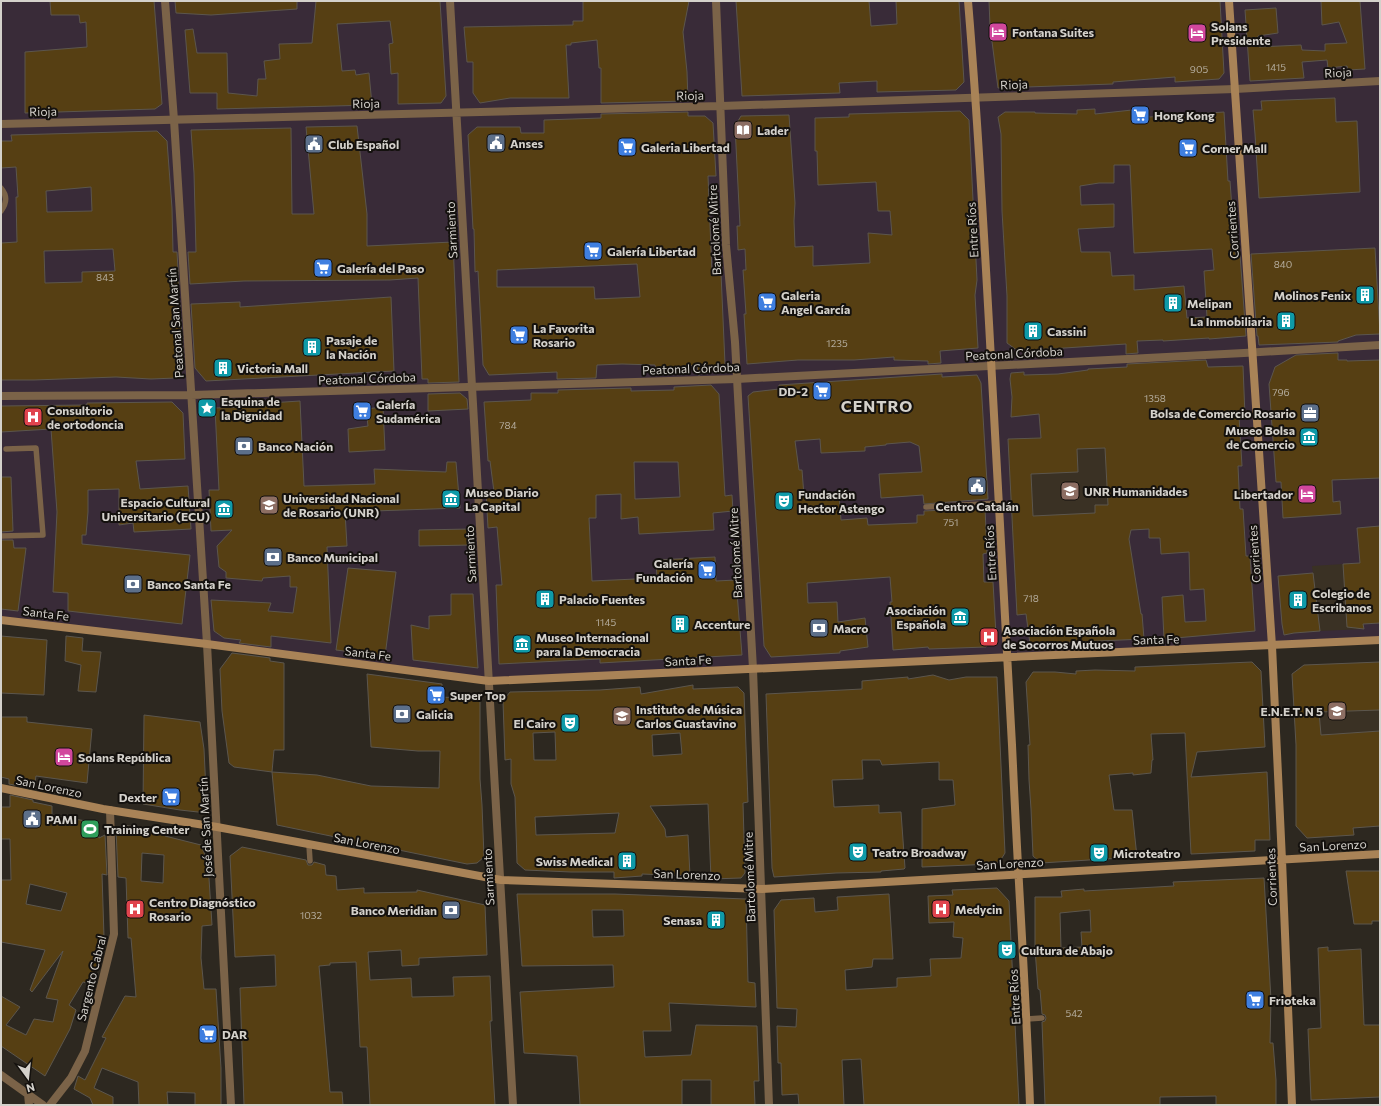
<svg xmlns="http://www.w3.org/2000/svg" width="1381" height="1106" font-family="Commissioner,sans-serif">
<rect width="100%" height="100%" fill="#2d2820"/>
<path fill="#392b38" d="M1,1H1380V640L489,681L1,620Z"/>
<path fill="#3a3124" d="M1126,433L1131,530L1012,536L1008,439Z
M1360,563L1364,629L1320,631L1312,566Z
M1380,686V731L1330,734V745H1296L1294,691Z"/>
<path fill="#563f13" stroke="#5c564d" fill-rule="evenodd" d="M50,1H154L162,104L155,109L25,113V52L87,47L86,22L80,23L79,15H51Z
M175,1H297V9L211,15L176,13Z
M316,1H440L446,96L441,103L398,104V73L391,74L389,44L393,43L390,21L337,24L342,71L355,70L356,75L369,73L372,105L217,109V93H190L185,30L193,29L197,53H227L228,93L257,96L258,79H266L264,61L280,59L279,44L312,43Z
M583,1H689L683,32L687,72L688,101L601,103V68H599L597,40L571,43V45H566L569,98H510L480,103L473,93V62H467L464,27L573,25V21H583Z
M736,1H869L871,26L897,24L896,1H959L964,82L956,90L877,92V81L839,83L840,93L742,96Z
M989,1H1220L1224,73L1219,79L1175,82V77L1113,82V84L998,88L990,26Z
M1321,1H1360L1365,69L1348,70L1347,66L1328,68L1327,60L1302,62L1304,78L1250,81L1245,10L1276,8L1278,33L1258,36L1259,47L1301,45L1302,50L1325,51V44L1347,43L1339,22L1322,25Z
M1335,98L1336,122L1357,121L1360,192L1259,198L1255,134L1253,110H1262L1261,101Z
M1095,109V114L1132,110L1148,111L1149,117L1224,112L1228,181H1230L1235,250L1236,255H1240L1246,336L1209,339V338L1163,341V340L1137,341L1138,353L1126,354V344L1018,351L1007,343V296L1002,211L1001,134L998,117L1005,112H1035V113L1077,114V110ZM1114,165H1130L1134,253L1212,249L1214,270L1204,271L1207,317L1187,318L1184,286L1134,290V275L1112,276L1110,252H1081L1078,229L1114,227V204L1081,205L1080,186L1099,183H1114Z
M960,111L969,120L977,280L975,295L978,348L940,351L941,363L928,364V361L894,360V357L854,360H798L747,364L744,314H746L743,270H746L745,249L738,250L737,226H740L735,126L741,116L789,115L795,203L794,221L795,247L813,246V266L870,263L868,233L892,235L890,211H878L876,182L818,185L817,151H815V118L849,117V114Z
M688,112V116H705L713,123L716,176H708L712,273H721L725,364L717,371L698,372L700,375H698L697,365L656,369L655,365L622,364L597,365L596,378L557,379V372L489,375L483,365L478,271L475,272L474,229H473L468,135L477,127H520L521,133H544V120L601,118V114ZM637,264L640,297L595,299L594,287H497V270Z
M357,126L367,214V246L453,242L459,382L428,383V379H422L418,278L390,280L244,281L190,284L188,252H196L194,173L191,130L291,128L292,214H314L306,127Z
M157,131L167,141L172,208L173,252H177L179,285H177V305H180L184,369L176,378L151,379L116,377L34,380H1V243L17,242L16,197H18L16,167L1,168V141H12L11,135ZM91,187L92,211L47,212L46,191ZM113,249L115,271L82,272V282L45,283L44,251Z
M1375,248L1380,334L1356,335L1338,341V342L1259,345L1258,336H1257L1251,254Z
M391,297L394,371L206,381L195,368L191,304L240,302V307Z
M1338,353V360H1347V361L1380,360V478L1332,480L1333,502L1340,501L1341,514L1283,518L1281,482H1276L1269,384L1275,367L1296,355Z
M1206,360L1208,367L1243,366L1245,416H1239L1242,466H1238L1240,509H1243L1246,556H1250L1255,631L1164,639L1162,597L1183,595L1185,622L1206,621L1204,589L1190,590L1189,552L1161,554L1160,538H1149V529L1131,530L1129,539L1141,614H1142L1144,639L1030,644L1026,614L1017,615L1008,439L1041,438L1039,414L1011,417L1012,397L1010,379L1011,373L1024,372V375L1058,374L1088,370V369L1127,367V364ZM1105,448L1108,505H1095V513L1033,516L1031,474L1078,472L1077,449Z
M942,374V377L977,375L981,383L988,499L924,504L923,495L881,498L879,474L922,472L919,446L910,442L886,444V445L865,447V451L821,453L820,439L795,441L799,470H802L804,496L839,494L841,520L867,518L868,525L917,523V515H924V511L985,508L987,553L983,554L984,582H993L996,635L986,647L929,649L928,647L893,650L890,602H892L890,577L807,583L808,603L837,602L838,622L865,618L868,647L840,651V653L771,657L764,646L748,396L753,392L779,389V385Z
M711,385L719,394L725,496L732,495L733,511L713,513L714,530L639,534L638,517L621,519V494L596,495V518H589L592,581L657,578L656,560L715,557L716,581L736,580L742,655L600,663V659L499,664L496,585H502L497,527L488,528L486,492H494L490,461H488L484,402L531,400V393H558V390L631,388V391L674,390V387ZM634,462H678L680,497L635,499Z
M460,393L467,399L468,409L428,411V394Z
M300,401L304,486L375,484L374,469L446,472L447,462H456L460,508L345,512L347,546L327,547L331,643L271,636V647L239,643L241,640L224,638L214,631L211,600L271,603L268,611L293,613L297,587H290V576L263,578L262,581L226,578V572L219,567L217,546L232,530L211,531L209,490H219L215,408L269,406V403Z
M172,402L183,413L185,459L136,461L140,489L188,486L191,529L134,532L133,523L119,525V489L88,490V512L86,535H82V544L190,555L182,624L68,611V593L53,592L57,512L51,429L1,432V406L87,405V403Z
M383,407L385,450L349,452L348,429L368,426L366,409Z
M1,477H11L13,531L1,532Z
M1380,526V623L1363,624L1364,629L1347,627L1343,564L1360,563L1357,528Z
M470,529L471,545L419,546V530Z
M1,540H13L14,548H26L18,611L1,609Z
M348,568L396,572L385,656L336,650Z
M1313,573L1320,631L1294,633L1284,635L1282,624L1278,576Z
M451,594H473L478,668L413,660L411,625L429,629V616L451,615Z
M1,636L47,640L44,695L1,693Z
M66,636L83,638L82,651L101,652L96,692L78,691L81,665L65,661Z
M232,653L270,658V661L284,663V750H274L272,772L234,767L229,763L222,711L220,669Z
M1252,662L1261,671L1265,747L1197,752L1191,777L1267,772L1270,840H1255V851L1191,854L1185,733L1151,734L1153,760H1152L1151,773L1133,775V773L1109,775L1114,810H1132L1137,857L1041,863L1033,856L1031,809L1029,780L1028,745H1030L1026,682L1033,672H1055L1076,674V671L1095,670L1135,671V667Z
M1380,662V710L1319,712L1321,735L1380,731V826L1353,828L1354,835L1307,838L1296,826V745L1292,674L1304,665Z
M367,674L442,684L441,697L480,699V779L482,805L484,857L477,863L467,864L277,825L272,772L317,775L371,786L439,788L440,751H418L371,747Z
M933,675L949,680L966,677H997L1005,853L1000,861L994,864L922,867V809L955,805L953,780H939V762L882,765L880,760H862L863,779L832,780L834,807L879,805V813L901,812L905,868L904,869L881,871V872L836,873L774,877L772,868L766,694L862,689V681L908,677V679Z
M693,685V689L738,687L744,693L748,802L743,803L745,873L741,878L711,879L708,804L650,806L665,829L666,837L688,835L690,876L642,874V876L614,878V872H571L525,870L517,863L515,797L511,784V759L505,760L503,701L510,692L600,690L640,687L641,694ZM555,732L556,760H534L533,733ZM680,733L682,754L653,756L652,735ZM619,813L615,833L536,835L535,817Z
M144,715L200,722L204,749L207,813L180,810L143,804Z
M1,717H27V722L92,729L87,783L36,776L34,789L9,784V779L1,777Z
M10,795L33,800V802L52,806V815L97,823L99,838L105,835L107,875L102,874L104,937L100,954L92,984L83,982L69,1005L76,1010L70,1029L45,1076L1,1046V996L20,1007L6,1025L26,1035L34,1019L53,1022L58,1000L46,998L63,951L32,992L30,990L45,950L1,942V880H11L10,839H1V807H10ZM30,884L67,893L61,911L26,904Z
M123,825L165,832V836L201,845L205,855L208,863L212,925L202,926L201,958L204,989H216L221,1068V1105H195V1093L167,1092L168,1105H139L138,1082L102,1068L94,1088L113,1097V1105H93L90,1098L74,1089L78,1076L85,1080L106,1038L102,1037L125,996L136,997L131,938H128L126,878L118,877L116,829ZM142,853L164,855L163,883L141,881Z
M242,847L306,860L308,865H312L314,862L325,865L326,875L336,876L337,890L364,888V893L417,892V890L485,905L487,955L419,958V965L402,966L401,950L368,952L370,980L411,978L412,997L454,996L453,977L490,976L492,1021H490L495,1105H370L367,1047H360L356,962L330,963V965L319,966L330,1092H342L343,1105H244L240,988L276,986L275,955L235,957L230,856Z
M1346,871H1380V921H1372V924H1354Z
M1264,878L1271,1000L1270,1043H1273L1276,1080V1105H1216V1096L1160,1097V1105H1045L1042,1022L1045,1021L1046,1018L1045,1015L1042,1014L1040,990L1038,989L1035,949V897H1062L1061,891L1084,889V891L1174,886L1173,882ZM1090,910L1091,932H1081L1082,947L1061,948L1060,913Z
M997,888L1009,901L1019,1105H864L861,1059L842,1060L844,1105H799L798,1094L782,1095L781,1063H778L777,1026L796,1027L797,1009L777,1008L774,910L781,900L814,898L815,912L838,910L837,897L889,894L893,959H873L872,967L845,970L846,990L897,987V978L931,976L930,959L961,958L963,938L953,937L954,922L929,923L928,896L953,895L952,890Z
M517,894H615L746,899L748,982L755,983L756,1007L669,1003L671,1031H643L645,1057L691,1055L696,1025L757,1026L759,1081H754L755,1105H711V1080H682V1105H580L577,1056L524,1053L520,992L614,987L613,965L522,966ZM592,910H623L624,936L593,937Z
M1328,947V951L1361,949L1364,1025H1380V1097L1311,1100L1308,1029L1321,1028L1318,948Z"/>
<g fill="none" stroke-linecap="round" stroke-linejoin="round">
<path stroke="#7b6348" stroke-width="5.5" d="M1,188C7,195 7,203 1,211
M926,507L1000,503
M1,536L43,535L36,448L6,449
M309,845L310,861
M1027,1019L1042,1018"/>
<path stroke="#7b6348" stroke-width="8" d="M165,1L174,120L207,644
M1,396L191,395L737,379L1244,353L1380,345"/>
<path stroke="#7b6348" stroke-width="8" d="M450,1L513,1105
M716,1L726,245L735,342L753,669L769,1105
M1,124L721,106L1235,89L1380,81
M207,644L231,1105
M1,1075L43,1105
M28,1094L29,1105
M50,1105L71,1078L85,1051L114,934L110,810"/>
<path stroke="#a98357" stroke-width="8" d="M968,1C977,108 983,215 989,323C998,470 1006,618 1013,766C1018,879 1026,992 1030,1105
M1229,1L1272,646L1282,860L1292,1105
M1,620L207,644L489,681L1380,640
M1,788L103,809L217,827L501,880L762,889L1380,854"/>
</g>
<defs>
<g id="hotel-square" transform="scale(1)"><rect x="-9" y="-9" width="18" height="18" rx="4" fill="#d1479c" stroke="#14110e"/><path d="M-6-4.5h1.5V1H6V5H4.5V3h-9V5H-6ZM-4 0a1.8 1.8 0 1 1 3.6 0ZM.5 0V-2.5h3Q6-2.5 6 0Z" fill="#fff"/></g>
<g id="supermarket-square" transform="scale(1)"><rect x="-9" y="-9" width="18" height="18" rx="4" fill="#3f7fe0" stroke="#14110e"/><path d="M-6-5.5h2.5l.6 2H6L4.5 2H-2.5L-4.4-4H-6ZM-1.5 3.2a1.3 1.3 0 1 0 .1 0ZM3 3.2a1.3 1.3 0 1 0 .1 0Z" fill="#fff"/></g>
<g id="library-square" transform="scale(1)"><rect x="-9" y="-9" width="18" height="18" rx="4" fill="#8d6e63" stroke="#14110e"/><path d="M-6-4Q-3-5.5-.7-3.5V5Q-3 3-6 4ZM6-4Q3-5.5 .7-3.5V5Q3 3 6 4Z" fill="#fff"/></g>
<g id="civic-square" transform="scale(1)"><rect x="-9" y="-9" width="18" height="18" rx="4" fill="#5c6f8a" stroke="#14110e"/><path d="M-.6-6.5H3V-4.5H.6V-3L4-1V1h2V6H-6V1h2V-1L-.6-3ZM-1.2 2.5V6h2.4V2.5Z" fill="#fff"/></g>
<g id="building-square" transform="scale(1)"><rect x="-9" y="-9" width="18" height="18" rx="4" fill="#0f9aa8" stroke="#14110e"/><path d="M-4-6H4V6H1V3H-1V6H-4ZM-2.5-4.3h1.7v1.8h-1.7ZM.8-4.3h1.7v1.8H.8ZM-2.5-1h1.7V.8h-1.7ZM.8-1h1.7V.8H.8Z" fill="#fff"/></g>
<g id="sight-square" transform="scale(1)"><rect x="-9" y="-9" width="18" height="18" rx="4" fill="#0f9aa8" stroke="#14110e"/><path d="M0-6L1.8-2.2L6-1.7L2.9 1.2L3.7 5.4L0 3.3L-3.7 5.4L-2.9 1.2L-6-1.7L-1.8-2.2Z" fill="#fff"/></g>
<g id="office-square" transform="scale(1)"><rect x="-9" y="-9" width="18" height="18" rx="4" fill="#5c6f8a" stroke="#14110e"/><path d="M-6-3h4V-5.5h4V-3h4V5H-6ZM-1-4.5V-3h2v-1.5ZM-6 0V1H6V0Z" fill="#fff"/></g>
<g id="hospital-square" transform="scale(1)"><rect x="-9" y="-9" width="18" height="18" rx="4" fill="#e0444e" stroke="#14110e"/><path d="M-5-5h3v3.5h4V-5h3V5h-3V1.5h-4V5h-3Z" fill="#fff"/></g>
<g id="museum-square" transform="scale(1)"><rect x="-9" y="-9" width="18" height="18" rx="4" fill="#0f9aa8" stroke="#14110e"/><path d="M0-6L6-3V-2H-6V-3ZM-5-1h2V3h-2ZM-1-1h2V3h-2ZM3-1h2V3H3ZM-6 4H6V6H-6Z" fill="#fff"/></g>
<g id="bank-square" transform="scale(1)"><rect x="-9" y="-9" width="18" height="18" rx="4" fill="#5c6f8a" stroke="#14110e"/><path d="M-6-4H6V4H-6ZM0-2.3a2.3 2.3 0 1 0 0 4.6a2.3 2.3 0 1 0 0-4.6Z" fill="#fff"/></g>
<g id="university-square" transform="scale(1)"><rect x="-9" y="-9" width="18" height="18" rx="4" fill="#8d6e63" stroke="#14110e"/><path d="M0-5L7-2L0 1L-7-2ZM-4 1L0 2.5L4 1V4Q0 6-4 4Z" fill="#fff"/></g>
<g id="theatre-square" transform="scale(1)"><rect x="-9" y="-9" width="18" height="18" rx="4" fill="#0f9aa8" stroke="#14110e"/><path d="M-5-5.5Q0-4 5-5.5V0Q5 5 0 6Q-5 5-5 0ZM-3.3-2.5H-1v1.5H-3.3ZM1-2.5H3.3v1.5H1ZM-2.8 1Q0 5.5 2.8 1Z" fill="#fff"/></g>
<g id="school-square" transform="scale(1)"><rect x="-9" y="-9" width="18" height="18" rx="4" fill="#8d6e63" stroke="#14110e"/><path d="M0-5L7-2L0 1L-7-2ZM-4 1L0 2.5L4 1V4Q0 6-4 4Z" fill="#fff"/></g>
<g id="stadium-square" transform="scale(1)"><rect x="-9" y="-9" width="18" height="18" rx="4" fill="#2e9e5b" stroke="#14110e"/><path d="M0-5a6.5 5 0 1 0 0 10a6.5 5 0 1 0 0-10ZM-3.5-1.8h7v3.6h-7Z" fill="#fff"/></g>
</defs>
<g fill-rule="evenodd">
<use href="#hotel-square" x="998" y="32"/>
<use href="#hotel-square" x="1197" y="33"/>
<use href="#supermarket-square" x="1140" y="115"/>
<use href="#library-square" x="743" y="130"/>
<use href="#civic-square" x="496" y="143"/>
<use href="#civic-square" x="314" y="144"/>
<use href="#supermarket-square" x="627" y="147"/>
<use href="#supermarket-square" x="1188" y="148"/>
<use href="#supermarket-square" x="593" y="251"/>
<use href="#supermarket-square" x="323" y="268"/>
<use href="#building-square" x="1365" y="295"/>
<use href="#supermarket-square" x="767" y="302"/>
<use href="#building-square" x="1173" y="303"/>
<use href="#building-square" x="1286" y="321"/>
<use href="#building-square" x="1033" y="331"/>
<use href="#supermarket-square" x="519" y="335"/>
<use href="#building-square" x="312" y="347"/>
<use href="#building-square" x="223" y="368"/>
<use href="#supermarket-square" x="822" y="391"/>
<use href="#sight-square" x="207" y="408"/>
<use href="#supermarket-square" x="362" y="411"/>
<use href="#office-square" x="1310" y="413"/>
<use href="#hospital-square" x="33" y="417"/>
<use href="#museum-square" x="1309" y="437"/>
<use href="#bank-square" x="244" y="446"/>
<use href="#civic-square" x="977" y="486"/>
<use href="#university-square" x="1070" y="491"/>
<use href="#hotel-square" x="1307" y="494"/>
<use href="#museum-square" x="451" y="499"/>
<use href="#theatre-square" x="784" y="501"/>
<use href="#university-square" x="269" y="505"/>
<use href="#museum-square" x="224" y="509"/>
<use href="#bank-square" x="273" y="557"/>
<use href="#supermarket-square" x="707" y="570"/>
<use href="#bank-square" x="133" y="584"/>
<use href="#building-square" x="545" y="599"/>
<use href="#building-square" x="1298" y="600"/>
<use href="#museum-square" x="960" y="617"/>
<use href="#building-square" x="680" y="624"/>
<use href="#bank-square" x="819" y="628"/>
<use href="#hospital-square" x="989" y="637"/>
<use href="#museum-square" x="522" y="644"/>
<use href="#supermarket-square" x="436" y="695"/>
<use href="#school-square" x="1337" y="711"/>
<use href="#bank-square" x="402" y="714"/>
<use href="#university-square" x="622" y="716"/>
<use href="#theatre-square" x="570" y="723"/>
<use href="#hotel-square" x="64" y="757"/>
<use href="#supermarket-square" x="171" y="797"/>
<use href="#civic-square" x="32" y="819"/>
<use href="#stadium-square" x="90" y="829"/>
<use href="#theatre-square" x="858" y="852"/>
<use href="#theatre-square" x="1099" y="853"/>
<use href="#building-square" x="627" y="861"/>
<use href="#hospital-square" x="135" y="909"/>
<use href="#hospital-square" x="941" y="909"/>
<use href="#bank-square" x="451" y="910"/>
<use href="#building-square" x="716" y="920"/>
<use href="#theatre-square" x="1007" y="950"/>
<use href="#supermarket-square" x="1255" y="1000"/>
<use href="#supermarket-square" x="208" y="1034"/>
</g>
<g text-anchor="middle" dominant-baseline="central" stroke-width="4" stroke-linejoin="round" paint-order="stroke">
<g font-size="10" fill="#b4ac9d">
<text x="1276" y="67">1415</text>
<text x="1199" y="69">905</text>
<text x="1283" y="264">840</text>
<text x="105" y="277">843</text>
<text x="837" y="343">1235</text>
<text x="1281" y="392">796</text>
<text x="1155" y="398">1358</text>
<text x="508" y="425">784</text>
<text x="951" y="522">751</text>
<text x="1031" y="598">718</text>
<text x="606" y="622">1145</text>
<text x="311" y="915">1032</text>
<text x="1074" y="1013">542</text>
</g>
<g font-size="12" font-weight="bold" fill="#d4d1cb" stroke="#14110e" text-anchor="start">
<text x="1211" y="26">Solans<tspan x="1211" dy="14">Presidente</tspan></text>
<text x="1012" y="32">Fontana Suites</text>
<text x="1154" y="115">Hong Kong</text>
<text x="757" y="130">Lader</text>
<text x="510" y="143">Anses</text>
<text x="328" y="144">Club Español</text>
<text x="641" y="147">Galeria Libertad</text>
<text x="1202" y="148">Corner Mall</text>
<text x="607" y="251">Galería Libertad</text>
<text x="337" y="268">Galería del Paso</text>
<text x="781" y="295">Galeria<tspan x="781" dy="14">Angel García</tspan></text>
<text x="1351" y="295" text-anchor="end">Molinos Fenix</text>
<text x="1187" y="303">Melipan</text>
<text x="1272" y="321" text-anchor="end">La Inmobiliaria</text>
<text x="533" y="328">La Favorita<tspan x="533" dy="14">Rosario</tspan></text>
<text x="1047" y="331">Cassini</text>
<text x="326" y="340">Pasaje de<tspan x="326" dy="14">la Nación</tspan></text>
<text x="237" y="368">Victoria Mall</text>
<text x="808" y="391" text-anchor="end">DD-2</text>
<text x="221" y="401">Esquina de<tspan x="221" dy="14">la Dignidad</tspan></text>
<text x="376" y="404">Galería<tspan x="376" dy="14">Sudamérica</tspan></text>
<text x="47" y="410">Consultorio<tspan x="47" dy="14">de ortodoncia</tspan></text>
<text x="1296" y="413" text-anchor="end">Bolsa de Comercio Rosario</text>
<text x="1295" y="430" text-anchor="end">Museo Bolsa<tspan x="1295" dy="14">de Comercio</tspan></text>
<text x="258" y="446">Banco Nación</text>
<text x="1084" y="491">UNR Humanidades</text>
<text x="465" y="492">Museo Diario<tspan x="465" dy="14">La Capital</tspan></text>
<text x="798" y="494">Fundación<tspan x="798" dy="14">Hector Astengo</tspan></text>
<text x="1293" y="494" text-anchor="end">Libertador</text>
<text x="283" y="498">Universidad Nacional<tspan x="283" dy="14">de Rosario (UNR)</tspan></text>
<text x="210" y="502" text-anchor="end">Espacio Cultural<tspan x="210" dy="14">Universitario (ECU)</tspan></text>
<text x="977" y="506" text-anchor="middle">Centro Catalán</text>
<text x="287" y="557">Banco Municipal</text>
<text x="693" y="563" text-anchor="end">Galería<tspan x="693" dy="14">Fundación</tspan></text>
<text x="147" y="584">Banco Santa Fe</text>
<text x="1312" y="593">Colegio de<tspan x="1312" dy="14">Escribanos</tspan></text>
<text x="559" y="599">Palacio Fuentes</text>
<text x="946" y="610" text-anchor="end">Asociación<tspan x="946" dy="14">Española</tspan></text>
<text x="694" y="624">Accenture</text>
<text x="833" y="628">Macro</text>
<text x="1003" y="630">Asociación Española<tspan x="1003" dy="14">de Socorros Mutuos</tspan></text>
<text x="536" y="637">Museo Internacional<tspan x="536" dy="14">para la Democracia</tspan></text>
<text x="450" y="695">Super Top</text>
<text x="636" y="709">Instituto de Música<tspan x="636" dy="14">Carlos Guastavino</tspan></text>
<text x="1323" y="711" text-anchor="end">E.N.E.T. N 5</text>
<text x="416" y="714">Galicia</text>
<text x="556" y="723" text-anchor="end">El Cairo</text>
<text x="78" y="757">Solans República</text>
<text x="157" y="797" text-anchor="end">Dexter</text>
<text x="46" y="819">PAMI</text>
<text x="104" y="829">Training Center</text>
<text x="872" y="852">Teatro Broadway</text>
<text x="1113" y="853">Microteatro</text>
<text x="613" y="861" text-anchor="end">Swiss Medical</text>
<text x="149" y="902">Centro Diagnóstico<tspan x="149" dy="14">Rosario</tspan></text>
<text x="955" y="909">Medycin</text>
<text x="437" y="910" text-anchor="end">Banco Meridian</text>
<text x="702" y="920" text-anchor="end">Senasa</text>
<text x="1021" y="950">Cultura de Abajo</text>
<text x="1269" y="1000">Frioteka</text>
<text x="222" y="1034">DAR</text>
</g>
<g font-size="12" fill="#d4d1cb" stroke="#14110e">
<text transform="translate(1338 72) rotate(-3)">Rioja</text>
<text transform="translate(1014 84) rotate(-2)">Rioja</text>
<text transform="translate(690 95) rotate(-1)">Rioja</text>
<text transform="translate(366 103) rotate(-1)">Rioja</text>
<text transform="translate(43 111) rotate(-1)">Rioja</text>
<text transform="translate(451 230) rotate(-93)">Sarmiento</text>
<text transform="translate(714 230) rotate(-93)">Bartolomé Mitre</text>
<text transform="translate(972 230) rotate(-93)">Entre Ríos</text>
<text transform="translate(1232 230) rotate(-94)">Corrientes</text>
<text transform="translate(175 323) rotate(-94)">Peatonal San Martín</text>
<text transform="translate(1014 353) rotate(-3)">Peatonal Córdoba</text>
<text transform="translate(691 368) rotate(-2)">Peatonal Córdoba</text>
<text transform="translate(367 378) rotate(-2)">Peatonal Córdoba</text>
<text transform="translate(735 553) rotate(-93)">Bartolomé Mitre</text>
<text transform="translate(990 553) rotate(-93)">Entre Ríos</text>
<text transform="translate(470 554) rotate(-93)">Sarmiento</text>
<text transform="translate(1254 554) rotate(-94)">Corrientes</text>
<text transform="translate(46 613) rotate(7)">Santa Fe</text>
<text transform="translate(1156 639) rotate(-2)">Santa Fe</text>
<text transform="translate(368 653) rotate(7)">Santa Fe</text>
<text transform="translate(688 660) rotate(-3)">Santa Fe</text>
<text transform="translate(49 786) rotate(12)">San Lorenzo</text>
<text transform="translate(205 827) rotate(-93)">José de San Martín</text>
<text transform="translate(367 843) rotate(11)">San Lorenzo</text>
<text transform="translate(1333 845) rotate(-3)">San Lorenzo</text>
<text transform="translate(1010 863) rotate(-3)">San Lorenzo</text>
<text transform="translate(687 874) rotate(2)">San Lorenzo</text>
<text transform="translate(488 877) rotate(-93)">Sarmiento</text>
<text transform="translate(749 877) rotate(-92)">Bartolomé Mitre</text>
<text transform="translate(1271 877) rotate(-92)">Corrientes</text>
<text transform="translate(91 978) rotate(-76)">Sargento Cabral</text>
<text transform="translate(1014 997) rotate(-93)">Entre Ríos</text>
</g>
<g font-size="16" font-weight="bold" letter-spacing="1" fill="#d4d1cb" stroke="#14110e">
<text x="877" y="405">CENTRO</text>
</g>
</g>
<rect width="1381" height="1106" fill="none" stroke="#d4d1cb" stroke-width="4"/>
<g transform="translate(28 1078) rotate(165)" stroke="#14110e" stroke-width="3" paint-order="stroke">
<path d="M0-3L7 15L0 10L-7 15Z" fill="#d4d1cb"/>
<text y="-6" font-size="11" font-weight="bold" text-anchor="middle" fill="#d4d1cb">N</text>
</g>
</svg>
